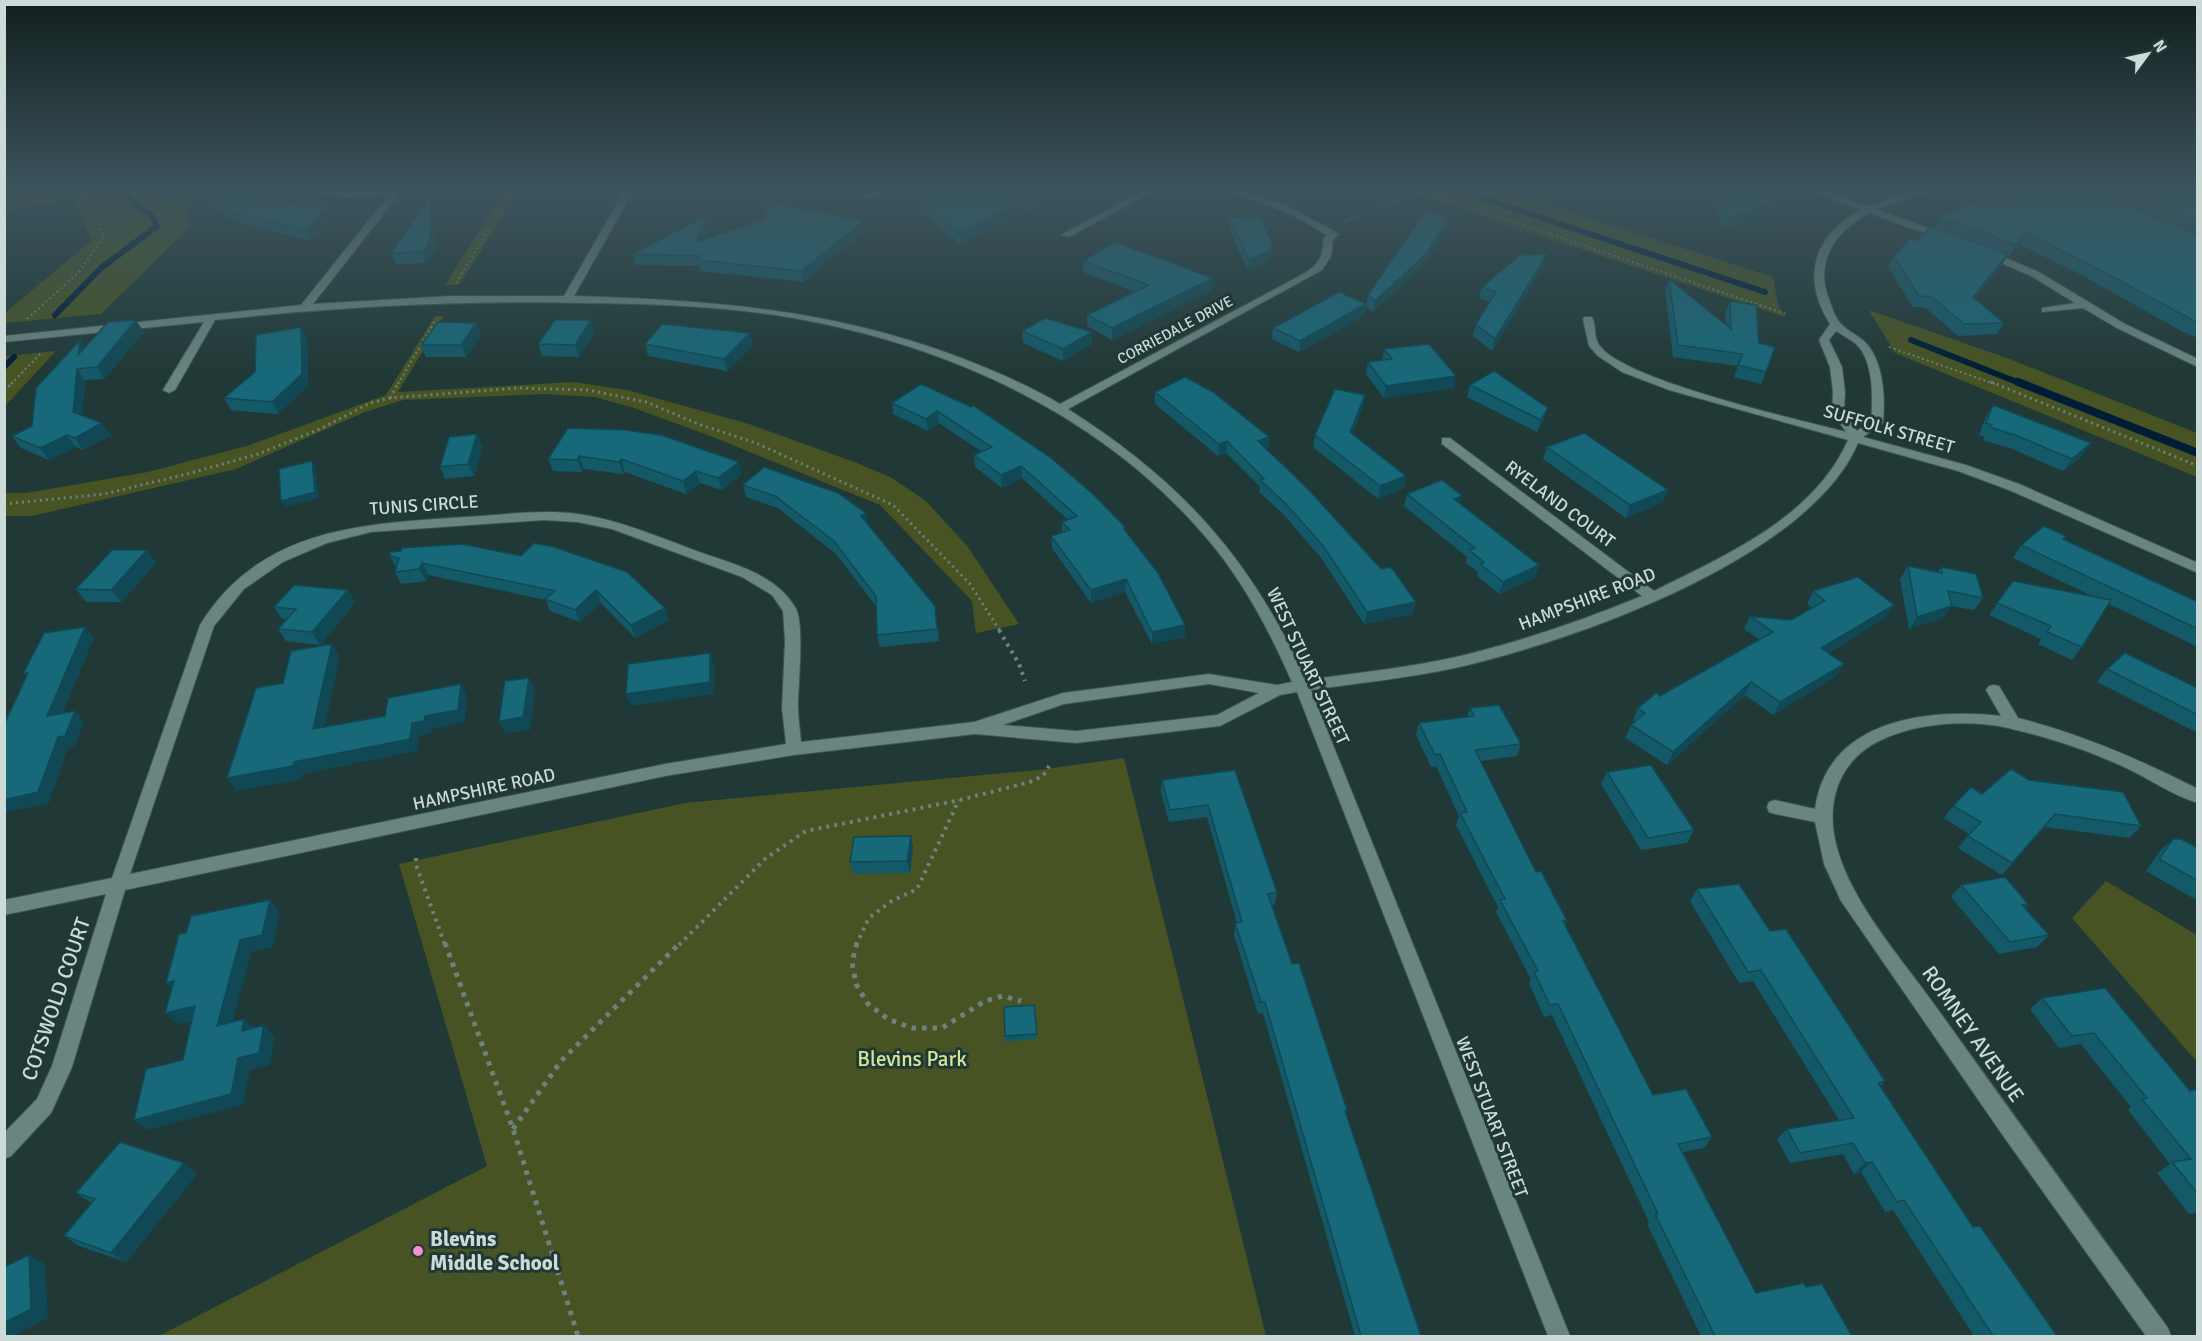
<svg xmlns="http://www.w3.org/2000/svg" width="2202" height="1341" font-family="Signika,sans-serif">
<rect width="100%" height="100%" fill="#203936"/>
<path fill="#475322" d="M5,188H152L164,203L185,198L190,227L101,314L5,323V313L92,240L72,198L5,212Z
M506,188H521L459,285H445Z
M1398,188H1495L1773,277L1778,305L1785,317Z
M1869,310L2007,358L2197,433V477L1895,353Z
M435,316H444L398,392L574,382L627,390L749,424L857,463L892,478L926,501L968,547L1019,624L976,633L972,601L880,505L713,437L634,408L595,397L543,394L403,400L365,412L236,469L32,516H5V493H26L148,472L250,445L386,395Z
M56,351L5,406V356Z
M1124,758L1266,1336H159L487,1166L399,864L685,803L1038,770Z
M2106,881L2197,935V1062L2072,918Z"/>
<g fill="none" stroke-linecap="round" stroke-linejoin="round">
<path stroke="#001d37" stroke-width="6" d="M1451,188L1765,292
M55,315L101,268L157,226L150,214L135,204L123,188
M1911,340L2022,384
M4,367L14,357"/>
<path stroke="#001d37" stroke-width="8" d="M2018,382L2198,453"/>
<g stroke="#3e5451" stroke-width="2">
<path id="minor" d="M311,188L355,191L404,188L313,304L451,296H564L626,188H635L574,296C711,300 835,309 964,359C997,372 1030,386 1060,404L1305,273C1319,264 1324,255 1323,239L1327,235L1289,213L1219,188H1232L1287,206L1339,234L1333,240L1331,256L1322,270L1068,409C1181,481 1251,558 1306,680C1356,673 1407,668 1456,657C1520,642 1581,621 1642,596L1442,444V438H1450L1654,591C1725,555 1814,518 1848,440L1669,390L1622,372L1598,356L1589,346L1583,319L1584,317H1592C1596,325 1594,335 1598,343C1616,379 1801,420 1846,432L1832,412L1833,392L1830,367L1819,340L1830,324C1801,278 1813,235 1861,210L1804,188H1817L1868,206L1914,190L1939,188L1876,209L1947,235V239H1941L1869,213C1836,231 1814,261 1829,299C1832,307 1835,318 1841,324C1851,334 1864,337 1872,351C1884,372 1885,399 1883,423L1863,437L1966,465L2019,484L2198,563V573L2009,490L1958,471L1858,443C1809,559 1571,642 1455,668C1408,678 1359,683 1311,690L1570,1336H1548L1297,692L1280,695L1220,726L1076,743L975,734L794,755L665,776L125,890L72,1067L51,1113L11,1156L4,1159V1133L37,1099L52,1066L106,894L4,915V900L112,878L200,625C260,527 363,524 465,517C502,515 541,509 578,514C620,520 659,537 699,552C734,564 775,574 795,607C805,622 798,685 798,706C798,718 800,730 801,742L974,722L1063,693L1209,674L1277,685L1292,682C1269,630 1242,578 1204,535C1100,414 948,345 793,318C724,306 653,304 584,303C460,300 338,307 215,320L175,390L169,393L163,390L204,322L4,342V336L301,305L389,195C365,196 331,202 311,188ZM1836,331C1842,335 1850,339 1856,344C1874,361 1873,399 1871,421L1857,431L1844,412L1845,392L1842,367L1829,340ZM544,520L577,522L612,529L742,577L772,595L783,611L785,641L782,708L786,744L665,764L130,874L214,626L244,589L283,562L327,543L371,532ZM1209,684L1259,693L1217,715L1076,731L1003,725L1064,704Z
M880,188H892L870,199L862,197Z
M1148,188H1159L1069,237L1061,235Z
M2067,188H2079L2105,200L2097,202Z
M1983,251H1989L2039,272L2125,324L2198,359V367L2117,328L2083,308L2042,312V308L2075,303L2031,276L1983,255Z
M1994,685L1999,686L2018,718C2081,734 2139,759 2198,789V803C2171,795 2147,777 2122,766C2085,749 2047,737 2008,728C1967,719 1916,723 1879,741C1837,762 1825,805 1837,848C1852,903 1901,958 1934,1004C2011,1112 2089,1220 2168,1328L2171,1336H2146L2004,1137L1841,901L1824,864L1815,822L1775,814L1769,812L1767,807L1769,802L1775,800L1815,809C1827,719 1928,708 2001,716L1986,690L1989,686Z"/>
</g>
<path stroke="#6d817f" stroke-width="2" stroke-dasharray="2 3" stroke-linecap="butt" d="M1414,188L1786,314
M1345,222L1406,197L1425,194
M456,283L515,188
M27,319L80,271L104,236L96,216L77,188
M1889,347L1995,384
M11,384L42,352
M398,384L436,319"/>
<path stroke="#6d817f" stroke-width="3" stroke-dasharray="2 4" stroke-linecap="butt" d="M1991,382L2198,466
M4,391L13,382
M390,398L399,382
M4,504L104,494L191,473L258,454L322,428L370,403L390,398L518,388L588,390L646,402L701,425L756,443L893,505L970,584L1000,631"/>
<path stroke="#6d817f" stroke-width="4" stroke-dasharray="3 5" stroke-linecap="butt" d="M999,630L1019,664L1025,681
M416,858V865L445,945
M679,945L766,858L806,831L960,800L1030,782L1043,776L1049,766
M856,945L869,918L890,902L917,889L959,800"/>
<path stroke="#6d817f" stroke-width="5" stroke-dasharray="4.5 6" stroke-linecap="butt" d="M445,943L513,1129L578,1336
M857,943L852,962L856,984L868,1004L888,1019L912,1028H942L985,1001L1003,996L1021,1001
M513,1129L561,1061L680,943"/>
<use href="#minor" fill="#698580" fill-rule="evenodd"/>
</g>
<path fill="#145968" d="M188,188H251L264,197L298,205L328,204L333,214L312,241L235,222Z
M441,188H487L479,200L443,201L439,191Z
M924,188H1092L1073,198L1064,195L1029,213L1025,211L960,244L919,211L918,200L922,198L921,189Z
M1705,188H1751L1755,195L1778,200L1773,211L1725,230Z
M2109,188H2198V338L2183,332L2080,274L2019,244L2009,256L2007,255L2002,265L1975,298L2004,323L1997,334L1958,336L1926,308L1913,307L1888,267L1894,256L1916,241L1935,227L1939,217L1958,210L1960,206L2076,194H2106Z
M760,200L865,231L804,282L700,271L699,266L636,265L633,254L707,215L709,226L704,239L767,219L762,210Z
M435,205V250L427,263L396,264L391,253Z
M1229,218L1270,261L1248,271L1229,229Z
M1447,230L1424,265L1373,312L1366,306L1368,295Z
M1083,261L1213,278L1212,290L1112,340L1087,326V315L1135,292L1083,272Z
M1544,265L1492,351L1473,336L1476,324L1490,302L1479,298L1482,287Z
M1669,279L1726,325L1725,313L1730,301L1759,343L1766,372L1761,384L1734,377L1738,366L1673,357L1665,291Z
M1366,304L1364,316L1299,352L1272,339L1273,328Z
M591,320L595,332L579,357L542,356L538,344Z
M476,323L481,334L466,357H426L421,345Z
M1022,331L1092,332V344L1063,361L1023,343Z
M144,332L104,379L85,380L82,415L111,435L83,450L76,447L49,460L21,448L12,436L32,426L80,340L85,348Z
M307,338L308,386L278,414L231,410L224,398Z
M645,344L753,345L727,371L648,356Z
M1384,349L1454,388L1384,398L1366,374L1368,362L1382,361Z
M921,384L1125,527V531L1185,637L1152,644L1125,592L1091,603L1052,548L1051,536L1062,533V522L1068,520L1022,478L1002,488L975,467L974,455L982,452L939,423L928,431L893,414L892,403Z
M1470,385L1544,420L1537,432L1467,397Z
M1155,392L1269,437L1268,449L1267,450L1413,614L1364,624L1322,559L1284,515L1259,492L1260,487L1226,453L1218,456L1155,404Z
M1993,405L2083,455L2063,471L2012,449L1983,440L1985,437L1979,435L1986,417Z
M1363,407L1352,434L1404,488L1378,499L1313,447L1315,435Z
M568,428L742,474L722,490L700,483L686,494L625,472L623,474L584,469L582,472L553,471L548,459Z
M483,446L474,476L445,479L440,467Z
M1547,447L1668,490L1663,502L1626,518L1543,459Z
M743,485L867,524L937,618L939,641L880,647L877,635L876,606L836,554L778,508L746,497Z
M1407,494L1460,504L1539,565L1535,578L1499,594L1477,576L1478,572L1466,563L1467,557L1404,506Z
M2063,539L2198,602V647L2109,604L2082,647L2072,660L2038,644L2041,639L1989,615L2013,581L2094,597L2013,558L2021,545Z
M147,550L156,563L121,602H86L76,589Z
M390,556H521L669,620L635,638L601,603L580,622L550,611L546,600L428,575L426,581L401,584L395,572L396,567Z
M1908,566L1937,572L1941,567L1983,598L1974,610L1951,606L1943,618L1909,629L1900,579Z
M348,590L355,603L320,645L286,641L278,629L287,619H282L274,607Z
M1813,591L1894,605L1886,617L1828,653L1844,664L1836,676L1773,715L1745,695L1667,765L1625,738L1631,725L1635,722L1633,721L1638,708L1759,639L1744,629L1750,616L1791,620L1812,608L1807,604Z
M2107,669L2198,688V733L2097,682Z
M1470,708L1521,744L1517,756L1481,761L1536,872L1567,921L1565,925L1653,1095L1712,1137L1704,1148L1683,1152L1756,1293L1806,1287L1852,1336H1701L1647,1224L1649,1222L1552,1015L1544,1017L1529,983L1531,979L1496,912L1498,907L1456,825L1459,816L1436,766L1431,767L1416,735L1419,723L1467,717Z
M1235,770L1277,892L1275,904L1272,905L1292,964L1347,1110L1346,1114L1421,1336H1355L1263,1013L1258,1014L1234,935L1235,923H1237L1207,817L1169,822L1161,792L1162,780Z
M1607,772L1694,830L1687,843L1641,850L1601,784Z
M2029,780L2141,826L2129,838L2045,827L2002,875L1958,848L1969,834L1944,818L1953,806L1982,794Z
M911,836L913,848L910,873L853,874L850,862Z
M2173,839L2198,848V901L2146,871L2160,851Z
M1961,885L2028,904L2025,908L2049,935L2037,947L1999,954L1951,897Z
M1697,889L1770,931L1885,1081L1880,1086L1973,1227L2057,1336H1974L1893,1210L1885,1212L1861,1172L1854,1174L1843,1154L1790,1163L1777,1139L1787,1129L1839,1120L1753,981L1739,983L1690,901Z
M2042,998L2190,1091L2198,1089V1212L2189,1214L2157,1173L2170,1164L2128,1110L2131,1107L2081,1044L2059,1048L2030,1009Z
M1034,1005L1037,1039L1005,1042V1036Z
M184,1163L197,1174L126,1262L79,1246L64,1236L92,1203L76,1193Z"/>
<path fill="#104955" d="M477,188H487L479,200L476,189Z
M1057,188H1064V195L1029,213V202Z
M1073,188H1092L1073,198Z
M431,194L435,205V250L427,263L423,252Z
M1025,200V211L960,244L959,233Z
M1778,200L1773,211L1725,230L1729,219Z
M328,204L333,214L312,241L307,230Z
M707,215L709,226L699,253L696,242Z
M1449,219L1447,230L1424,265L1373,312L1375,301Z
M864,221L865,231L804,282L801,271Z
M2025,233L2019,244L2009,256L2016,245Z
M1271,250L1270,261L1248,271L1249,260Z
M1547,254L1544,265L1492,351L1495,339Z
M2008,254L2002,265L1966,308L1973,297Z
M1213,278L1212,290L1112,340V328Z
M1366,304L1364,316L1299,352L1300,341Z
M136,320L144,332L104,379L97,367Z
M591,320L595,332L579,357L575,345Z
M476,323L481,334L466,357L461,345Z
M301,327L307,338L308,386L278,414L272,402Z
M1092,332V344L1063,361V349Z
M750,333L753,345L727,371L724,359Z
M80,340L87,352L78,355Z
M77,369L85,380L82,424L73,412Z
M1456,376L1454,388L1384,398L1386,386Z
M1365,395L1363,407L1348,444L1350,432Z
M1548,408L1544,420L1537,432L1541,420Z
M937,411L939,423L928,431L926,419Z
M102,423L111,435L83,450L75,438Z
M477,434L483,446L474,476L468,464Z
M67,435L76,447L49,460L40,448Z
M1269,437L1268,449L1257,453L1258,441Z
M1227,441L1226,453L1218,456L1219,444Z
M2091,443L2083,455L2063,471L2072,459Z
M579,456L584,469L582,472L577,460Z
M621,459L625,472L623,474L619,462Z
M312,461L315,467L319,498L285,507L281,501Z
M739,462L742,474L722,490L718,478Z
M1021,466L1022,478L1002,488L1001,475Z
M696,471L700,483L686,494L683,481Z
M1406,476L1404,488L1378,499L1380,486Z
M1668,490L1663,502L1626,518L1630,505Z
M1462,496L1459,508L1454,499Z
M866,513L868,526L861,516Z
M147,550L156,563L121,602L111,590Z
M422,563L428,575L426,581L419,569Z
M1539,565L1535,578L1499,594L1503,582Z
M1126,579L1125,592L1091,603V590Z
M348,590L355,603L320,645L312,632Z
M596,590L601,603L580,622L575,610Z
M1416,602L1413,614L1364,624L1367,612Z
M1894,605L1886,617L1814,661L1821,648Z
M1952,606L1943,618L1909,629L1917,617Z
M665,608L669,620L635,638L631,625Z
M1185,625V637L1152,644V632Z
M85,627L94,638L57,727L47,716Z
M332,644L340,657L321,742L313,729Z
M710,653L714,665V694L631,706L626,694Z
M1844,664L1836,676L1773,715L1780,702Z
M529,678L535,691L530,730L505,733L499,721Z
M1751,682L1745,695L1667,765L1673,752Z
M461,684L467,697L465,722L432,729L431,733L419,736L417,751L303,774L302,779L237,791L227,778L294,762L425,716Z
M75,711L84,722L75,747L68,748L49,803L4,813V800L58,737Z
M911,836L913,848L910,873L907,861Z
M270,900L280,912L273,947L251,952L229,1037L217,1026L240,940Z
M174,981L178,995L166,983Z
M195,1006L207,1018L177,1024L165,1013Z
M244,1019L256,1030L242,1031Z
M264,1025L275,1037L270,1065L250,1070L243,1105L147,1130L134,1120L238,1058Z
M1872,1162L1861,1172L1854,1174L1865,1163Z
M184,1163L197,1174L126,1262L111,1253Z
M29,1255L45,1264L48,1318L12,1336H4V1323Z"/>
<path fill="#176879" stroke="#104955" stroke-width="1.5" d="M197,188H251L264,197L298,205L328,204L307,230L229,212Z
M441,188H477L476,189L439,191Z
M924,188H1057L1029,202L1025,200L959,233L918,200L933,194L921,189Z
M1714,188H1751L1755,195L1778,200L1729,219Z
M2047,188H2059L2076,194L2095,190L2198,235V323L2087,263L2025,233L2016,245L1939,217L1943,214L1965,208L1960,206Z
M2115,188H2198V223Z
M431,194L430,239L423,252L391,253Z
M760,200L864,221L801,271L697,260L700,256L633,254L707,215L696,242L769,218Z
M1427,208L1449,219L1426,254L1375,301L1368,295Z
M1259,216L1271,240V250L1249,260L1229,218Z
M1931,226L2008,254L1973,297L2004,323L1964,324L1932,297L1919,296L1894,256L1910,239L1916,241Z
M1115,242L1213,278L1112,328L1087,315L1149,285L1083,261Z
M1547,254L1495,339L1476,324L1496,292L1482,287L1520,255Z
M1669,279L1731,329L1730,301L1756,305L1759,343L1775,347L1766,372L1738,365L1743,354L1678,345Z
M1339,292L1366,304L1300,341L1273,328Z
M1045,318L1092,332L1063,349L1022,331Z
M136,320L97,367L77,369L73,412L102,423L75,438L67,435L40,448L12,436L32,426L36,388L80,340L78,355L108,322Z
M555,320H591L575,345L538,344Z
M438,322L476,323L461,345H421Z
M662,324L750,333L724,359L645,344Z
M301,327L302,374L272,402L224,398L255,372L256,335Z
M1429,344L1456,376L1386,386L1368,362L1392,359L1384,349Z
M1494,371L1548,408L1541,420L1470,385Z
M1185,377L1213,392L1269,437L1258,441L1309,490L1381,569L1391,567L1416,602L1367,612L1324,547L1285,503L1260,480L1264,479L1227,441L1219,444L1155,392Z
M921,384L971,407L974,406L1051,458L1094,495L1125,527L1123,528L1158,573L1185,625L1152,632L1126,579L1091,590L1051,536L1070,530L1062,522L1077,516L1021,466L1001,475L974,455L992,447L937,411L926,419L892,403Z
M1335,389L1365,395L1350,432L1406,476L1380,486L1315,435Z
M1993,405L2091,443L2072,459L2020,437L1990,427L1992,425L1986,423Z
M568,428L625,430L661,435L739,462L718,478L696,471L683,481L621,459L619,462L579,456L577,460L548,459Z
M1584,433L1668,490L1630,505L1547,447Z
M477,434L468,464L440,467L449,437Z
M312,461L315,492L281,501L279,469Z
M764,467L838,493L866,513L861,516L935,606L937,629L877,635L876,596L834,541L775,496L743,485Z
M1442,480L1462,496L1454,499L1539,565L1503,582L1480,564L1484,562L1469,550L1475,548L1407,494Z
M2044,526L2066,536L2063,539L2198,602V629L2021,545Z
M534,543L554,547L627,572L665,608L631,625L596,590L575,610L545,599L555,591L422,563L419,569L395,572L399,558L390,556V552L401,551L402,548L462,544L521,556Z
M112,550H147L111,590L76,589Z
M1908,566L1942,573L1941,567L1976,574L1983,598L1948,591L1952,606L1917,617Z
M1858,577L1894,605L1821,648L1844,664L1780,702L1751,682L1673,752L1631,725L1645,713L1638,708L1656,693L1660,696L1773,632L1750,616L1791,620L1825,601L1813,591Z
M2013,581L2111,600L2082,647L2047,632L2051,626L1997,603Z
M294,585L348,590L312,632L278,629L296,609L274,607Z
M85,627L47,716L75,711L65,736L58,737L38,792L4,800V725L28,673L23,674L44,633Z
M332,644L313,729L385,716L388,698L461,684L458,710L425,716L424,721L412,723L410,739L294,762L293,766L227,778L256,688L283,683L291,651Z
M710,653V682L626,694L628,664Z
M2125,653L2198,688V715L2107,669Z
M529,678L523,717L499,721L505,681Z
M1499,705L1521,744L1475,750L1536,872L1541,871L1567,921H1563L1653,1095L1686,1089L1712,1137L1678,1144L1756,1293L1804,1283L1806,1287L1822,1284L1852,1336H1715L1655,1214H1658L1558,1004L1550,1005L1534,972L1538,971L1500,900L1505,899L1460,813L1467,812L1440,754L1435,755L1419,723L1474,716L1470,708Z
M1651,765L1694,830L1648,838L1607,772Z
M2011,769L2029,780L2123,792L2141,826L2055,814L2012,863L1968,836L1981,822L1953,806L1971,787L1982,794Z
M1235,770L1277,892L1268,894L1292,964L1299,963L1347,1110L1345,1111L1421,1336H1361L1265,1002H1261L1235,923L1242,922L1208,805L1170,810L1162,780Z
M911,836L907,861L850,862L854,837Z
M2173,839H2181L2198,848V881L2159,859Z
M2005,877L2028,904L2022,905L2049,935L2010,942L1961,885Z
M1739,884L1770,931L1786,929L1885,1081L1878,1083L1973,1227L1980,1226L2057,1336H1993L1904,1200L1897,1202L1872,1162L1865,1163L1853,1143L1800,1153L1787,1129L1854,1118L1761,970L1748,972L1697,889Z
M270,900L262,935L240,940L217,1026L244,1019L242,1031L264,1025L259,1053L238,1058L231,1094L134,1120L146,1069L183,1060L195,1006L165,1013L174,981L166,983L179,934L186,933L191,916Z
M2105,988L2190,1091L2198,1089V1194L2172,1162L2191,1159L2142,1099L2147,1098L2094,1033L2072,1036L2042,998Z
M1034,1005L1037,1034L1005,1036L1004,1007Z
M120,1142L184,1163L111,1253L64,1236L95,1199L76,1193Z
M29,1255L31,1309L4,1323V1267Z"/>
<linearGradient id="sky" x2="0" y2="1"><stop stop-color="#121f1e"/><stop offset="0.5" stop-color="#3c545d"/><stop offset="1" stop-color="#3c545d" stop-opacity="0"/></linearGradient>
<rect width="2202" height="375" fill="url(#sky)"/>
<circle fill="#f790ce" stroke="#203936" stroke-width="2" cx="418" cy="1251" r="6"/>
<g text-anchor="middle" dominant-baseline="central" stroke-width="6" stroke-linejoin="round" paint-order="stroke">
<g font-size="15" fill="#ccdad8" stroke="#203936">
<text transform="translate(1175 330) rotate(-28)">CORRIEDALE DRIVE</text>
</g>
<g font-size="18" fill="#ccdad8" stroke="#203936">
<text transform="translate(1889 429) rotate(16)">SUFFOLK STREET</text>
<text transform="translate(1560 504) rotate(37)">RYELAND COURT</text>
<text transform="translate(424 505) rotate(-4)">TUNIS CIRCLE</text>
<text transform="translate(1587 599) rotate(-21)">HAMPSHIRE ROAD</text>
<text transform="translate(1308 666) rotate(65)">WEST STUART STREET</text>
<text transform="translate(484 789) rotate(-12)">HAMPSHIRE ROAD</text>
<text transform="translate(1492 1117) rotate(69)">WEST STUART STREET</text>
</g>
<g font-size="21" fill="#ccdad8" stroke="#203936">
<text transform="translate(56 999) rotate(-71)">COTSWOLD COURT</text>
<text transform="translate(1973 1034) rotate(55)">ROMNEY AVENUE</text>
</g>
<g font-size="21" fill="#d3e896" stroke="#203936">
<text x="912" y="1059">Blevins Park</text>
</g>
<g font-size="21" font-weight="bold" fill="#ccdad8" stroke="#203936" text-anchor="start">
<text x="430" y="1239">Blevins<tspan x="430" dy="24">Middle School</tspan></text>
</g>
</g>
<rect width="2202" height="1341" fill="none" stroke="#ccdad8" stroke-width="12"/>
<g transform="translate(2148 54) rotate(57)" stroke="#203936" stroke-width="4.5" paint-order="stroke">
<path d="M0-4.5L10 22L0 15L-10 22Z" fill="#ccdad8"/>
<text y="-9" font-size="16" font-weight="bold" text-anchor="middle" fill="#ccdad8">N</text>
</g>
</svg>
